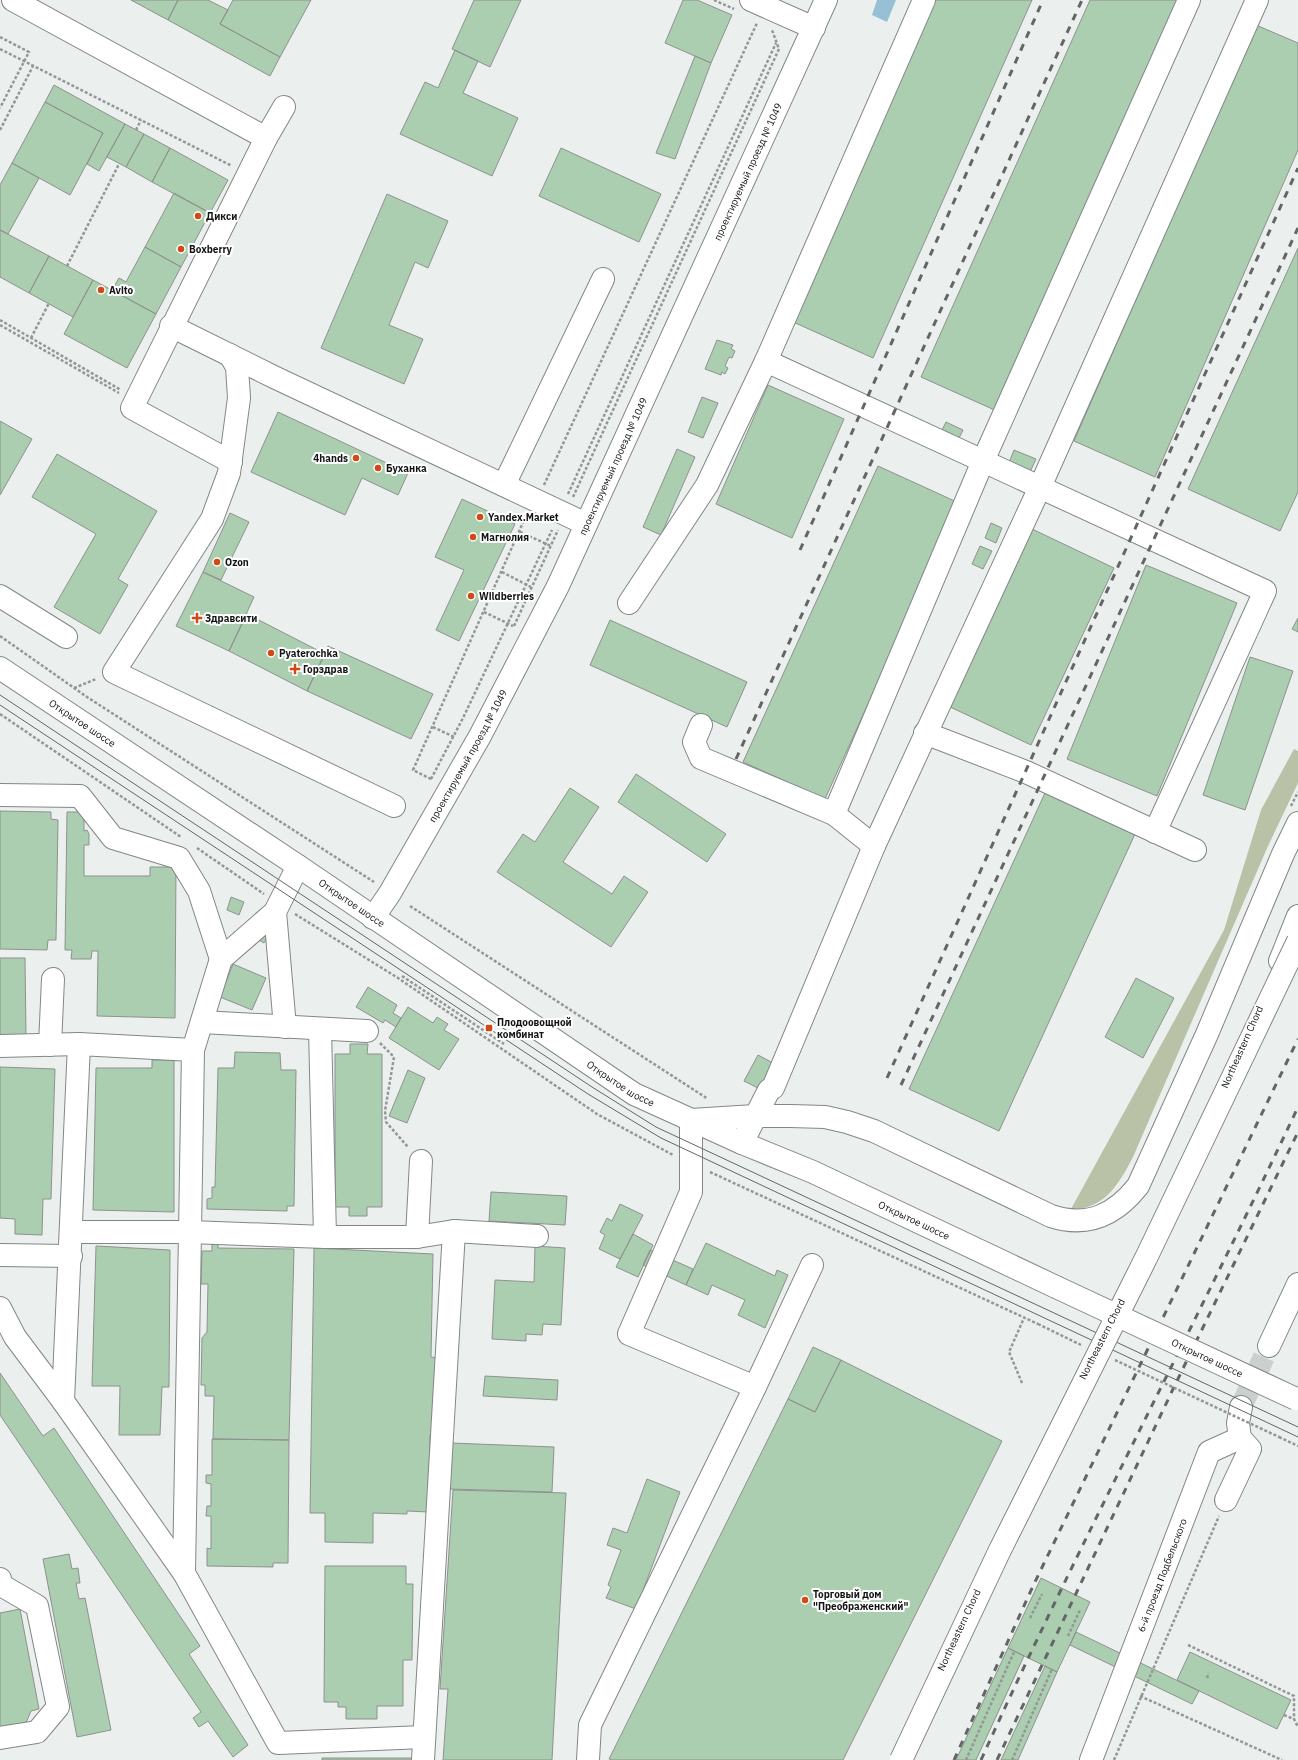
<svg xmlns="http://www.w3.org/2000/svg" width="1298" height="1760" font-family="'IBM Plex Sans',sans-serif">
<rect width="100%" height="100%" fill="#ebf0ee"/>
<path fill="#b9c1a7" d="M1294,749L1298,751V783L1268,846L1133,1157C1119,1184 1104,1210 1071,1209L1224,930L1261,810Z"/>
<path fill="#97c0d6" d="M877,0H896L887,22L872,15Z"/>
<path fill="#abcdb0" stroke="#8e928e" d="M131,0H178L168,20Z
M178,0H208L228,10L220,24L280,57L270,76L168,20Z
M233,0H311L280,57L220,24Z
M474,0H521L490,67L452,49Z
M683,0H697L732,15L711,63L665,43Z
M934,0H1032L873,358L791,321Z
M1090,0H1184L999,412L921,377Z
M1256,25L1298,43V150L1155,477L1074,441Z
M455,50L478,61L463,93L518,118L492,176L400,134L425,82L438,88Z
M695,56L711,63L675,159L656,153Z
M54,85L125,124L99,171L87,164L103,133L45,102Z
M45,102L103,133L70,195L12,163Z
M125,124L144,134L126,167L107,157Z
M144,134L170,148L152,182L126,167Z
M170,148L228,180L210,213L152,182Z
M561,148L661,194L639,242L539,196Z
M12,163L39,178L8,234L0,230V185Z
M174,193L210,213L181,267L145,247Z
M387,194L448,221L428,268L415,262L389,325L423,339L404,384L321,348Z
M0,230L49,256L29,293L0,277Z
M145,247L181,267L156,314L112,290L119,278L126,282Z
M1298,248V492L1280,531L1188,489Z
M49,256L93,280L73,317L29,293Z
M93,280L156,314L127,368L64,334Z
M717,340L733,345L731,349L735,351L732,358L729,357L725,366L728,368L725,374L722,372L721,375L705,369Z
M768,385L844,419L792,538L716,504Z
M702,397L718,403L703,438L688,432Z
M278,412L408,473L398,495L362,478L345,515L251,472Z
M0,421L32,439L0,495Z
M946,422L963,430L956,444L939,436Z
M677,449L695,457L661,535L643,527Z
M1014,450L1036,459L1029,474L1008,465Z
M57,454L157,511L118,579L128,585L100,634L54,607L96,534L32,497Z
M878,466L959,503L825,799L743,762Z
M462,499L515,524L459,641L436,630L464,570L435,557Z
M230,513L249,522L221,580L203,572Z
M991,523L1002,528L996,543L985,538Z
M1032,529L1114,568L1031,745L948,706Z
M980,546L992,551L983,569L972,564Z
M1146,565L1237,603L1157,796L1067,759Z
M203,572L254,597L229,651L176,626Z
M247,614L325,654L307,691L229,651Z
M1298,618V632L1292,629Z
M610,620L747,682L727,727L590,665Z
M328,646L433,694L411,739L307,691Z
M1250,657L1293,671L1245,810L1203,795Z
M636,774L726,834L707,862L618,802Z
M570,788L599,807L563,862L612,894L624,876L648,892L611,947L497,872L523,834L535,842Z
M1045,793L1135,834L999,1131L909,1089Z
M0,811L51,812V819L58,820L56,940H48L47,950L0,949Z
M67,812H84V831L87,830L89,834V845H84V876H150V867H176L175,1018L97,1016L98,951H92L91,959H71L72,950H65Z
M231,897L244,902L239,915L227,910Z
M272,929L264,943L257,939Z
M0,958H25L26,1036H0Z
M233,964L266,978L252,1010L220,997Z
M1136,978L1174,998L1143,1058L1105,1037Z
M368,987L397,1005L393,1013L401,1018L396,1027L385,1020L383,1023L356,1007Z
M408,1007L433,1023L437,1017L448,1024L444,1030L459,1039L439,1070L389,1038Z
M350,1044H368L367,1054H382V1207H367V1216H349V1207H335V1054H350Z
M235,1052L280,1053L281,1070H296L294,1206H287V1211L207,1209V1199L212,1198V1187H215L218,1068H234Z
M758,1055L775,1064L762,1090L744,1081Z
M152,1060H174V1212L93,1210L96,1068H152Z
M0,1067L55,1069L51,1199H43L42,1235L15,1234V1219L0,1218Z
M408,1070L425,1078L407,1123L389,1116Z
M491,1192L567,1196L565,1225L489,1221Z
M620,1204L643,1215L620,1259L599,1249L605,1235L600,1232L607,1218L612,1221Z
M633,1234L653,1245L638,1277L616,1267Z
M212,1239H218V1248L294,1249L289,1440L213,1439L214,1396H205V1385H201L202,1338L207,1332L208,1284H201L202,1251H212Z
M706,1243L775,1276L777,1270L788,1275L765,1328L738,1315L745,1300L712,1285L708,1295L686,1285Z
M96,1246L170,1250L169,1387H162L160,1435H119L120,1386H92Z
M535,1246L565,1248L561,1325L543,1324L542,1335L526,1334V1341L492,1339L495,1280L534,1282Z
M314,1248L433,1254L431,1357L439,1358L437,1436L430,1435L428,1512L407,1511V1514L373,1513V1543L325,1542V1513H310Z
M650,1250L693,1269L686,1285L643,1265Z
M813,1347L841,1360L815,1412L788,1399Z
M841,1360L1002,1441L843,1760H612L609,1759L788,1399L815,1412Z
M0,1373L43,1436L54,1428L200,1646L189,1654L248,1745L233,1757L208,1721L199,1727L193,1718L201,1712L0,1415Z
M485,1376L558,1380L557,1400L483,1396Z
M212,1439L289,1440L288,1563H273V1567L207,1566V1548L211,1549V1516H206L207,1506H211V1484L206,1483V1475H212Z
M451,1443L554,1447L552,1492L448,1489Z
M647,1479L680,1492L636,1609L606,1598L611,1587L608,1585L621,1550L607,1545L613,1528L627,1533Z
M453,1490L566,1493L552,1760H443L448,1689H440Z
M69,1554L72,1569L78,1568L80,1583H76L79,1599L85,1598L111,1730L77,1737L43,1559Z
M325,1566H406V1584H413L412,1660H403V1706H377V1719H346V1707H338V1702H324Z
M1041,1578L1090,1602L1057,1672L1008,1648Z
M20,1609L39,1709L31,1711L25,1725L0,1729V1613Z
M1076,1632L1199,1691L1192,1704L1070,1645Z
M1008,1648L1024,1656L976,1760H956Z
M1190,1652L1291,1700L1277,1729L1177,1680Z
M1045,1666L1057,1672L1018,1760H1001Z
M322,1758H414V1760H322Z"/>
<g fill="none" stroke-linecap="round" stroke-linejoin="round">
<path stroke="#cbcfcd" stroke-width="22" stroke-dasharray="22 11" stroke-linecap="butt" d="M1241,1407L1269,1346"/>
<g stroke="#828785" stroke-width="24">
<g id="minor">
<path d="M13,0L266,138"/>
<path d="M751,0L814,28"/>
<path d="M171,326L276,378L586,524"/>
<path d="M230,355L237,367L239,398L229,473L212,519L114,672L394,806"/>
<path d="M766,361L1265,591L1155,832"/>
<path d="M231,462L132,408L266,138L284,107"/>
<path d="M504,485L603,279"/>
<path d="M0,596L66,637"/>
<path d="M629,603L707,485L766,361L924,0"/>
<path d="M701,725L694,742L701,758L834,814L874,846"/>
<path d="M925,733L1026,772L1195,850"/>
<path d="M0,795L80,796L113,838L179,858L199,891L221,959"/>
<path d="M834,814L983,461L1189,0"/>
<path d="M275,912L285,1027"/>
<path id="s1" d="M373,918L390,893L480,736L558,586L826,0"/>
<path d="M202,1022L367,1031"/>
<path d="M320,1029L325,1237H417L454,1231L423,1760"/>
<path d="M50,1045L53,979"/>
<path d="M0,1046L79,1044"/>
<path d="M193,1050L221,959L275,912L298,866"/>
<path d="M742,1143L769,1090L773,1088L874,846L1040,487L1257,0"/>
<path d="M454,1231L537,1236"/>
<path d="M72,1232H190L193,1050L79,1044L63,1401L184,1573"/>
<path d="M325,1237L190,1232L184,1573L278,1743L424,1737"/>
<path d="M417,1237L421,1161"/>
<path d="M0,1255L71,1256"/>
<path d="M0,1308L15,1337L63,1401"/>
<path d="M1269,1346L1298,1284"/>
<path d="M755,1387L629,1334L691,1192V1120L755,1116H790L825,1117L847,1122L874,1131L1051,1216C1088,1228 1115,1215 1138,1186L1207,1034L1283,854L1298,823"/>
<path d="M1240,1438L1238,1423L1241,1407"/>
<path d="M1226,1500L1250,1449L1240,1438"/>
<path d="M0,1579L1,1585L37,1606L58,1707L37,1732L0,1738"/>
<path d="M588,1760L590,1725L755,1387L812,1265"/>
<path id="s2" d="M1091,1760L1209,1452L1240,1438"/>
</g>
</g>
<g stroke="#828785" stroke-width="24">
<g id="major">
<path id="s3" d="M0,668L298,866L634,1094L742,1143L813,1172L1056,1287"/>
<path d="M1280,961L1298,916"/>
</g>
</g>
<path stroke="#939795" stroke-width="2.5" stroke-dasharray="3 2" stroke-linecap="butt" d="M714,0L734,9
M0,37L29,52L0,108
M0,49L232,166
M0,130L33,66
M136,130L141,120
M67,266L119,164
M0,320L121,390
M0,325L119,393
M31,338L49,303
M544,485L757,23
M568,494L776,43
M573,497L779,49L772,30
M520,532L551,546
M502,572L531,587
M484,612L513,626
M514,626L558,530
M0,636L87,697L374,882
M74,688L96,679
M0,714L181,837
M433,727L454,737
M431,779L463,718L552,530
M431,779L413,770L525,518
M1291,806L1298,792
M197,848L264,894
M410,906L708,1099
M295,914L398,978L597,1114L673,1155
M402,976L504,1044
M380,1043L394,1057L385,1111L386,1122L408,1147
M710,1172L1038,1324
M1022,1383L1009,1352L1024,1318
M1279,1437L1298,1446
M1030,1618L1042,1594
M1068,1636L1080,1610
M1188,1645L1294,1696V1719L1298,1727
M1207,1678L1209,1673
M1140,1696L1282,1760
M1284,1715L1294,1719
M966,1760L1014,1652
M1012,1760L1052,1669
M1114,1760L1219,1516"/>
<use href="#minor" stroke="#fff" stroke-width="22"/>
<use href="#major" stroke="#fff" stroke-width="22"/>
<path stroke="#636665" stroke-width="1" d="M0,695L592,1087L656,1127L1298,1427
M0,705L588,1094L661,1138L1298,1437"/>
<path stroke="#636665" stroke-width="3" stroke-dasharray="7 7" stroke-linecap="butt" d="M800,550L1043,0
M736,759L1082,0
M887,1078L1298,168
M901,1085L1298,228
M954,1760L1033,1586L1298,1039
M981,1760C1081,1539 1195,1326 1298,1107
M997,1760L1174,1387L1298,1132"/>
<g stroke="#828785" stroke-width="24" stroke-linecap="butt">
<path id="minor-bridge" d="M901,1760L999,1552L1147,1256L1298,941"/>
</g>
<g stroke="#828785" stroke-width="24" stroke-linecap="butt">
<g id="major-bridge">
<path id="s4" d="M1056,1287L1296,1399"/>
</g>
</g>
<path stroke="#939795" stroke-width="2.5" stroke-dasharray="3 2" stroke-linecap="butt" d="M1038,1324L1081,1345
M1115,1360L1279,1437"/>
<use href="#minor-bridge" stroke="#fff" stroke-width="22"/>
<use href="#major-bridge" stroke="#fff" stroke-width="22"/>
</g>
<g fill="#d14a15" stroke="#fff" stroke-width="1.5">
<circle cx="198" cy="216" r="4"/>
<circle cx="181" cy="249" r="4"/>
<circle cx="101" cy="290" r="4"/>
<circle cx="356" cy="458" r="4"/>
<circle cx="378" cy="468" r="4"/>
<circle cx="480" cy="517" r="4"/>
<circle cx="473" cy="537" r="4"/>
<circle cx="217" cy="562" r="4"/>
<circle cx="471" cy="596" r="4"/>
<path d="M195 612h4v4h4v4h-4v4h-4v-4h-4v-4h4z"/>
<circle cx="271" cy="653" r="4"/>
<path d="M293 663h4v4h4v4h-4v4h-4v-4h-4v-4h4z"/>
<rect x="485" y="1024" width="8" height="8" rx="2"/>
<circle cx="805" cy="1600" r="4"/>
</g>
<g text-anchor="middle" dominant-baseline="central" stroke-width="4" stroke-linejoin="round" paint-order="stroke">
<g font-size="10" fill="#131514" stroke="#fff">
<text stroke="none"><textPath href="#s1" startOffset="836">проектируемый проезд № 1049</textPath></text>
<text stroke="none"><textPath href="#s1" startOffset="512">проектируемый проезд № 1049</textPath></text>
<text stroke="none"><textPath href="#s3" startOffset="99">Открытое шоссе</textPath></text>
<text stroke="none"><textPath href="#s1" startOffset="188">проектируемый проезд № 1049</textPath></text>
<text stroke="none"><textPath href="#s3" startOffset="423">Открытое шоссе</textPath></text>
<text transform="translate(1242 1047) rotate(-66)">Northeastern Chord</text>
<text stroke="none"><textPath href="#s3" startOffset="747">Открытое шоссе</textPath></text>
<text stroke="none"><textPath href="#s3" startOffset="1071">Открытое шоссе</textPath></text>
<text transform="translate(1102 1339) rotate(-63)">Northeastern Chord</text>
<text stroke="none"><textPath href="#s4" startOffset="167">Открытое шоссе</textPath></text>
<text stroke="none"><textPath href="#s2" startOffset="198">6-й проезд Подбельского</textPath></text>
<text transform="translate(959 1630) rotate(-65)">Northeastern Chord</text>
</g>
<g font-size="10" font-weight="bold" fill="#131514" stroke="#fff" text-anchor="start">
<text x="206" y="216">Дикси</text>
<text x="189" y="249">Boxberry</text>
<text x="109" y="290">Avito</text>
<text x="348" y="458" text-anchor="end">4hands</text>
<text x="386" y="468">Буханка</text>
<text x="488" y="517">Yandex.Market</text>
<text x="481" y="537">Магнолия</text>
<text x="225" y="562">Ozon</text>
<text x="479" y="596">Wildberries</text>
<text x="205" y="618">Здравсити</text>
<text x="279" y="653">Pyaterochka</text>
<text x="303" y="669">Горздрав</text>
<text x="497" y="1022">Плодоовощной<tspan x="497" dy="12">комбинат</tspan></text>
<text x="813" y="1594">Торговый дом<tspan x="813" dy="12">"Преображенский"</tspan></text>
</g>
</g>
</svg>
